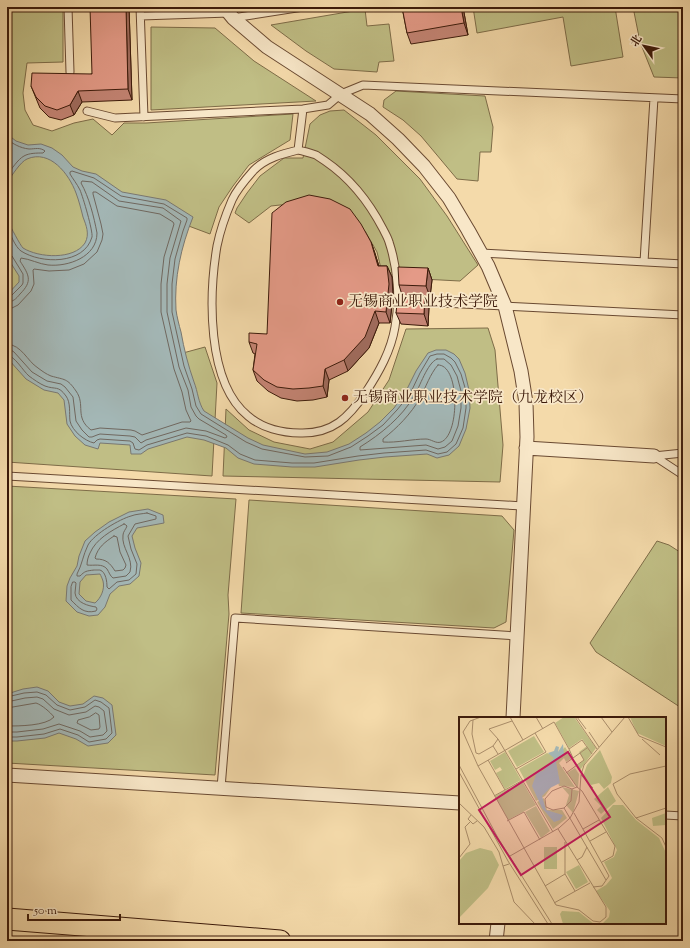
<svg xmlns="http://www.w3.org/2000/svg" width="690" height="948" font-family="'Sorts Mill Goudy','Noto Serif SC',serif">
<rect width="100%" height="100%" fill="#f4daaa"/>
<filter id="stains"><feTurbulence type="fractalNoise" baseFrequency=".005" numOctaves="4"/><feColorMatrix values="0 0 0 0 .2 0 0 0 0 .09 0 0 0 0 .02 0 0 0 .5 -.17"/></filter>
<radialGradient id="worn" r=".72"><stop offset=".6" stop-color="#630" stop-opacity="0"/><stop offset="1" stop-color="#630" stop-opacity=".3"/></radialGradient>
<path fill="#c0be85" stroke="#7e6c48" d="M24,7H63V62L27,63L23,93L25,110L33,125L52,131L74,123L93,119L112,135L124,123H146L293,114L290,140L249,165L233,186L219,207L210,234L186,225L171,286L183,353L205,347L217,383L212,476L7,462V8Z
M473,7H615L623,57L571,66L563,17L477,33Z
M633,7H683V78L654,77L640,42Z
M365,9L367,26L389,24L394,61L379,62L377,72L334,69L306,51L271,25Z
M151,27L215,28L254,61L316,101L151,110Z
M396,91L485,96L493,127L491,152H480L478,181L457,179L421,136L403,120L383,107L384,100Z
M344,110L376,135L420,179L447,216L478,265L460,281L383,277L377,252L365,231L307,202L271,206L249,223L235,213L237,208L247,193L260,176L284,158H303L310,124L320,115L330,111Z
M488,328L495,350L503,445L500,482L223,476L226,409L249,430L274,442L310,449L333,442L368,412L389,380L406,329Z
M7,486L236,499L228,595L229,614L215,775L7,763Z
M249,500L502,516L514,530L506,622L494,628L241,613Z
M657,541L669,545L683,554V709L596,652L590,643Z"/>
<path fill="#a3b7b6" stroke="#7a7871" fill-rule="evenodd" d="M7,134L16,141L28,145L41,144L52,148L62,155L73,167L82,171L96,174L122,192L166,200L193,217C181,247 174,278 176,310C177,317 179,325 181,332C184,349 188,365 194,382C198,392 198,402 204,411L248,438L263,445L305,454L327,452L349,444L366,433L380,422L394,408L406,391L416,371L428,353L436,350H446L454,354L459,359L465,373L469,390L470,408L466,429L459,446L449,455L437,458L427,454L385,457L359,460L315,467H292L254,464L238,458L226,448L204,440L187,437L148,449L141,454H131L130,445L100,443L98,449L85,445L75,436L67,424L64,400L58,393L44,390L26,379L9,360L7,356V295L19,282V276L7,257V213C7,216 7,219 8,222C11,227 20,245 23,248C39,258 74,260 85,243C90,234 86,225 83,217C81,209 79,201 76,193C69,174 50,149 27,159C20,162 12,176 7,182Z
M148,509L163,515L164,523L137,528L132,536L135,548L141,563L139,576L130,584L119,586L110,594L105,607L98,615L89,616L77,612L66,601L67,586L70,578L77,566L79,556L85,541L95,532L109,522L129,512ZM100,574C101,576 102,578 103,581C105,589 101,598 95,603L86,601L79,594L80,582L86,575Z
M37,687L48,691L59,702L70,706L83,704L94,696L103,698L112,705L116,735L108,743L88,746L76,739L59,733L45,738L17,741H7V694L23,689Z"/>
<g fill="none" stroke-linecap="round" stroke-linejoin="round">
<path stroke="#706860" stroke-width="1" d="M7,139C13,144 20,148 29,149C35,149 40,147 45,151L43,153C37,153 29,153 24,156C18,159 11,170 7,175
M7,227C10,233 15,247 21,251C41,264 84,265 92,237C93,231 83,197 80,190C77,184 73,179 70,174V172L72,171L94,178L121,196L164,204L187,218V220L183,231L175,259L172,284V312L184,366L192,389L196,406L201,414L246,442L262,449L305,457L328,456L351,447L368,436L383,425L397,410L410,394L420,373L430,356L437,354H444L451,358L455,362L461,374L466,391V408L463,428L456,444L447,452L438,454L426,450L384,453L358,456L314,463H292L255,460L240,454L228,445L206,436L187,433L147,445L139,450L135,449L133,443L130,441L100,439L97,440L94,443C85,441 72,431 70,421C69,413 71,403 66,396C58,385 56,390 45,386C40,384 33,379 29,376C23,371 15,356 7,355
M7,255H10L12,256L23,274V283L22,285L11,296L7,297
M7,302C13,302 16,299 20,294C33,281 29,275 20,261L21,258C30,259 39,264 48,265C68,267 97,257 97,233C94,217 89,197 81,183L82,181L92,182L119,201L163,208L181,221L170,258L167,284V312L179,367L188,390L191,407L196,416L199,419L226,435L227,437L225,438L206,431L186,428L146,440L141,443L135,437L130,436L100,434L97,435L92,437H89L82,430L76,421L73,397L65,387L61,384L47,381L32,372L14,352L11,350H7
M7,308H12L18,305L31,291L34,284L33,270L34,269L49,271L69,270L84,264L97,252L102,240L103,234L101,224L93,194V192H96L117,206L160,214L173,222L174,224L164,257L161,284V312L174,369L182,392L186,410L191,421L190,422H182L142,435L135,431L131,430L100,428L91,430C74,417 86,405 76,391C67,378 65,380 51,376C46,374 42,371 38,368C27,361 22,345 7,344
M437,359H444L451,365L457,376L461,391V408L458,426L452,441L445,447L438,449L426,445L360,450V447C381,434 402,417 414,396C420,387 427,363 437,359Z
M438,365C460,364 460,435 441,442C436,444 431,439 426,439C412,439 397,443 383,442V439C397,428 411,414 420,398C426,387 430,374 438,365Z
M147,513L156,516V519L135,524L128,536L131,549L137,564L136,574L129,580L117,582L109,589L107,587C107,582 106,572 100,570C99,570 94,570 94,570C86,571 85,571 80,576H77V574C82,565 83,555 88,545C94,534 120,519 131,516C136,514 142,514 147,513Z
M124,524L126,525L127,526C126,529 123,532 123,535C121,548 134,558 130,572L126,576L113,578C110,576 109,572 107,569C102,563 94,566 87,565C87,561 88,557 90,553C96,539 111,531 124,524Z
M114,536L117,537L120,552L126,565L125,568L123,570L115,571C110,563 106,559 96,559L95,558C98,547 105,542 114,536Z
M73,582H75L76,583C76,586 75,590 75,593C76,603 89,606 96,607L97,609L96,611C84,614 79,608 71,600V587Z
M7,697L24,693L37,692L46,695L57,705L70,710L85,707L95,700L101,702L109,708L112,733L106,739L89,742L78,735L60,729L44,734L17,737H7
M7,702L25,698L37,697L43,699L54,709L69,715L86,712L95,706L99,707L104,711L107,731L103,735L90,737L80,731L59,724L43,729L17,732H7
M7,708L36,703C42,705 50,712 54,717C46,726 19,726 7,726
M96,713L99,715L100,727L99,729L91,730L77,723L78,720L89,717Z"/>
<g stroke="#6a4a32" stroke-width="9">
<path id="service" d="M68,7L70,72
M140,7L144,117
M141,16L229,13
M233,18L303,7
M87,111L115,118L303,109L328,105L341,94L363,85L683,99
M298,150C303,151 310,153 316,155C319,157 322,159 325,161C350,178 369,202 383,229C385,233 388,238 389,242C398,269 400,300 395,327C391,351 379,372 366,392C349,417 333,434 300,433C282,433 262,428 248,416C206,382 209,294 217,246C220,231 226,214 232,200C237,189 246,179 254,170C266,158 282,154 298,150L303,109
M481,253L683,264
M644,262L654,98
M420,302L505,306L683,315
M654,456L683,475
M654,456L683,453
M7,476L523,506
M221,788L235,618L517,636
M665,815L683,816"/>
</g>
<g stroke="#6a4a32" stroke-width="15">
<path id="minor" d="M224,7L233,18L267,47L370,114L398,139L424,166L449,198L468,230L488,266L505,306L521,371L526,403L527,437L513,718
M526,448L654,456
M7,775L460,803
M496,941L498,923"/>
</g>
<g stroke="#3c1a0a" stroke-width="23">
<path id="primary" d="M7,919L280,941"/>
</g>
<use href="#service" stroke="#f8e7c8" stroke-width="7"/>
<use href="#minor" stroke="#f8e7c8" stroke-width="13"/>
<use href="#primary" stroke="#f4daaa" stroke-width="21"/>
</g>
<path fill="#c48474" stroke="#3c1a0a" d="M129,7L132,100L82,102L74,115L61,120L49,117L40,108L31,86L92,74Z
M402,7H463L468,35L411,44L407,33Z
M371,242L379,266H387L392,277L393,295L390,323H379L369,348L348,371L329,380L327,397L313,400L297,401L281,398L268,391L257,381L253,370L255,354L253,353L249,342L267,334Z
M428,268L432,280L430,297H426L429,307L428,326L401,324L396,313L402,295L399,285Z"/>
<path fill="#a06c5e" stroke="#3c1a0a" d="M126,7H129L132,100L128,89Z
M461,7H463L468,35L464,23Z
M78,91L82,102L74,115L70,105Z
M371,242L375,253L382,277L378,266Z
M387,266L392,277L393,295L390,323L386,312Z
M428,268L432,280L430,297L426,286Z
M425,296L429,307L428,326L424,314Z
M375,311L379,323L369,348L348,371L344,360Z
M325,369L329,380L327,397L323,386Z"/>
<path fill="#e49a87" stroke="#3c1a0a" d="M90,7H126L128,89L78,91L70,105L57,110L45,106L36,97L31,86L32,73L92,74Z
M402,7H461L464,23L407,33Z
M309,195L330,199L350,209L361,224L371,242L378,266H387L389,284L386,312L375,311L365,337L344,360L325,369L323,386L309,388L293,389L277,387L264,380L253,370L257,344L249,342V333L267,334L272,213L286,202Z
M398,267L428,268L426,286L399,285Z
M398,295L425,296L424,314L396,313Z"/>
<g fill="#8f2418" stroke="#f8e7c8" stroke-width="1.5">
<circle cx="340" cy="302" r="4"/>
<circle cx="345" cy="398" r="4"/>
</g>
<g text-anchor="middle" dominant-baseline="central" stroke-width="3.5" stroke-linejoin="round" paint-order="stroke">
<g font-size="15" fill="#3c1a0a" stroke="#f8e7c8" text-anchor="start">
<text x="348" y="302">无锡商业职业技术学院</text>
<text x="353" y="398">无锡商业职业技术学院（九龙校区）</text>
</g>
</g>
<g transform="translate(459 717)">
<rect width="207" height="207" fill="#f4daaa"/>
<path d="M105,0H115L137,31L121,53L118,49L125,43L120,35L128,29L123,22L110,31L96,6ZM171,0H207V29L178,16ZM75,19L85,35L58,50L49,34ZM106,30L113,41L107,45L105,41L100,46L116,70L100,69L99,66L93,69L86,79L77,84L60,52L88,36L98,40ZM141,33L153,60L152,66L145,72L140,66L132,68L124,59L128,48ZM46,35L62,63L46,72L37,56L43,53L41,50L36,53L31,44ZM116,51L120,57L119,71L108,56ZM63,64L77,88L49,103L36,79ZM103,70L120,74L114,96L107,88L110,78ZM149,70L157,84L142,97L138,93L142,89L135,82ZM85,81L88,93H103L108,101L94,112L78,85ZM154,88H164L177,103L200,121L207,136V207H143L150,200L151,194L137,174L147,168L153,161L145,145L155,140L158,133L142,101ZM77,89L91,114L82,121L66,95ZM207,96V108L194,109L193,101ZM85,130H98V152H85ZM21,131L33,134L40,148L29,171L0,201V144L7,136ZM120,148L129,165L117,172L107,155ZM103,194L120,195L135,207H104L101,197Z" fill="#c0be85"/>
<path d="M104,27L105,37L97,45L101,66L91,71L83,79L87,93L104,98L101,103L95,105L83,91L73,69L78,55L84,54L95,41L89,36L95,34L97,29L100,30L99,35Z" fill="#a3b7b6"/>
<path fill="none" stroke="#aa8d6a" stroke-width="1" d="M51,0L64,23M77,0L84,12M116,0L138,32M118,0L127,12M142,0L153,15M169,0L180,19L207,30M14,3L13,17L17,36L20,37L34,29M130,15L140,30M39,22L94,115M183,22L201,38M39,37L34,29L39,22L30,12L53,4M114,41L110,32L123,23L133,37M29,43L46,73M107,46L128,31M0,48L39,121L93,207M19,49L4,15L11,4L22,0M207,49L171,57L154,67L158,77L177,101L203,121L207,130M104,50L118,70L123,74L156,129L154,139L143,145M57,52L87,35L76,16M0,55L49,144L89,207M107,56L125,43L121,36M122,58L134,71M113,72L112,84L105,91L94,93L87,90L86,82L93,74L105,69L113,72L118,70M35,79L64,63M0,86L25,110L40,135L44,149M105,91L147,163M115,96L150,159L143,169L134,170M12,98L9,102L14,107L18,104M177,101L207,91M48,104L65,95L81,123M99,112L147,190V200L141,205L134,204L120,193L97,188L19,49L95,5L110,32M124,112L140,103M131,124L147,115M106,125V157L116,174M51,139L100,111L111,101L120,85L122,58L125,48L166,0M0,141L11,127L6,110L11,105M118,143L123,140L128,130M50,147L44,149L55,185L76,207M86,169L106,157M95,186L131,166"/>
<path fill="#c2185b" fill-opacity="0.15" stroke="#c2185b" stroke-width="2" d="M109,35L151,100L62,158L20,93Z"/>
<rect width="207" height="207" fill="none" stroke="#3c1a0a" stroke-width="2"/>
</g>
<rect width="690" height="948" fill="none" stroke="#f4daaa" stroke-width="24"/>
<rect x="8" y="8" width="674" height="932" fill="none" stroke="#3c1a0a" stroke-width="2"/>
<rect x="12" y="12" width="666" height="924" fill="none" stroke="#3c1a0a"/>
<g transform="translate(644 46) rotate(303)" stroke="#f8e7c8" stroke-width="3" paint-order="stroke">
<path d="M0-3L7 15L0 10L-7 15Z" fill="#3c1a0a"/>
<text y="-6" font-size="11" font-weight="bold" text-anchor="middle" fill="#3c1a0a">北</text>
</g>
<path d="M28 914v6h92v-6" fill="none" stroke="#3c1a0a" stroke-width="2"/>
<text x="34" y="914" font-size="12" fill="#3c1a0a" stroke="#f8e7c8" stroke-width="3" paint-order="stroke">50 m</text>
<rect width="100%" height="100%" filter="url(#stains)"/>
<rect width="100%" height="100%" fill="url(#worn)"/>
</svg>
